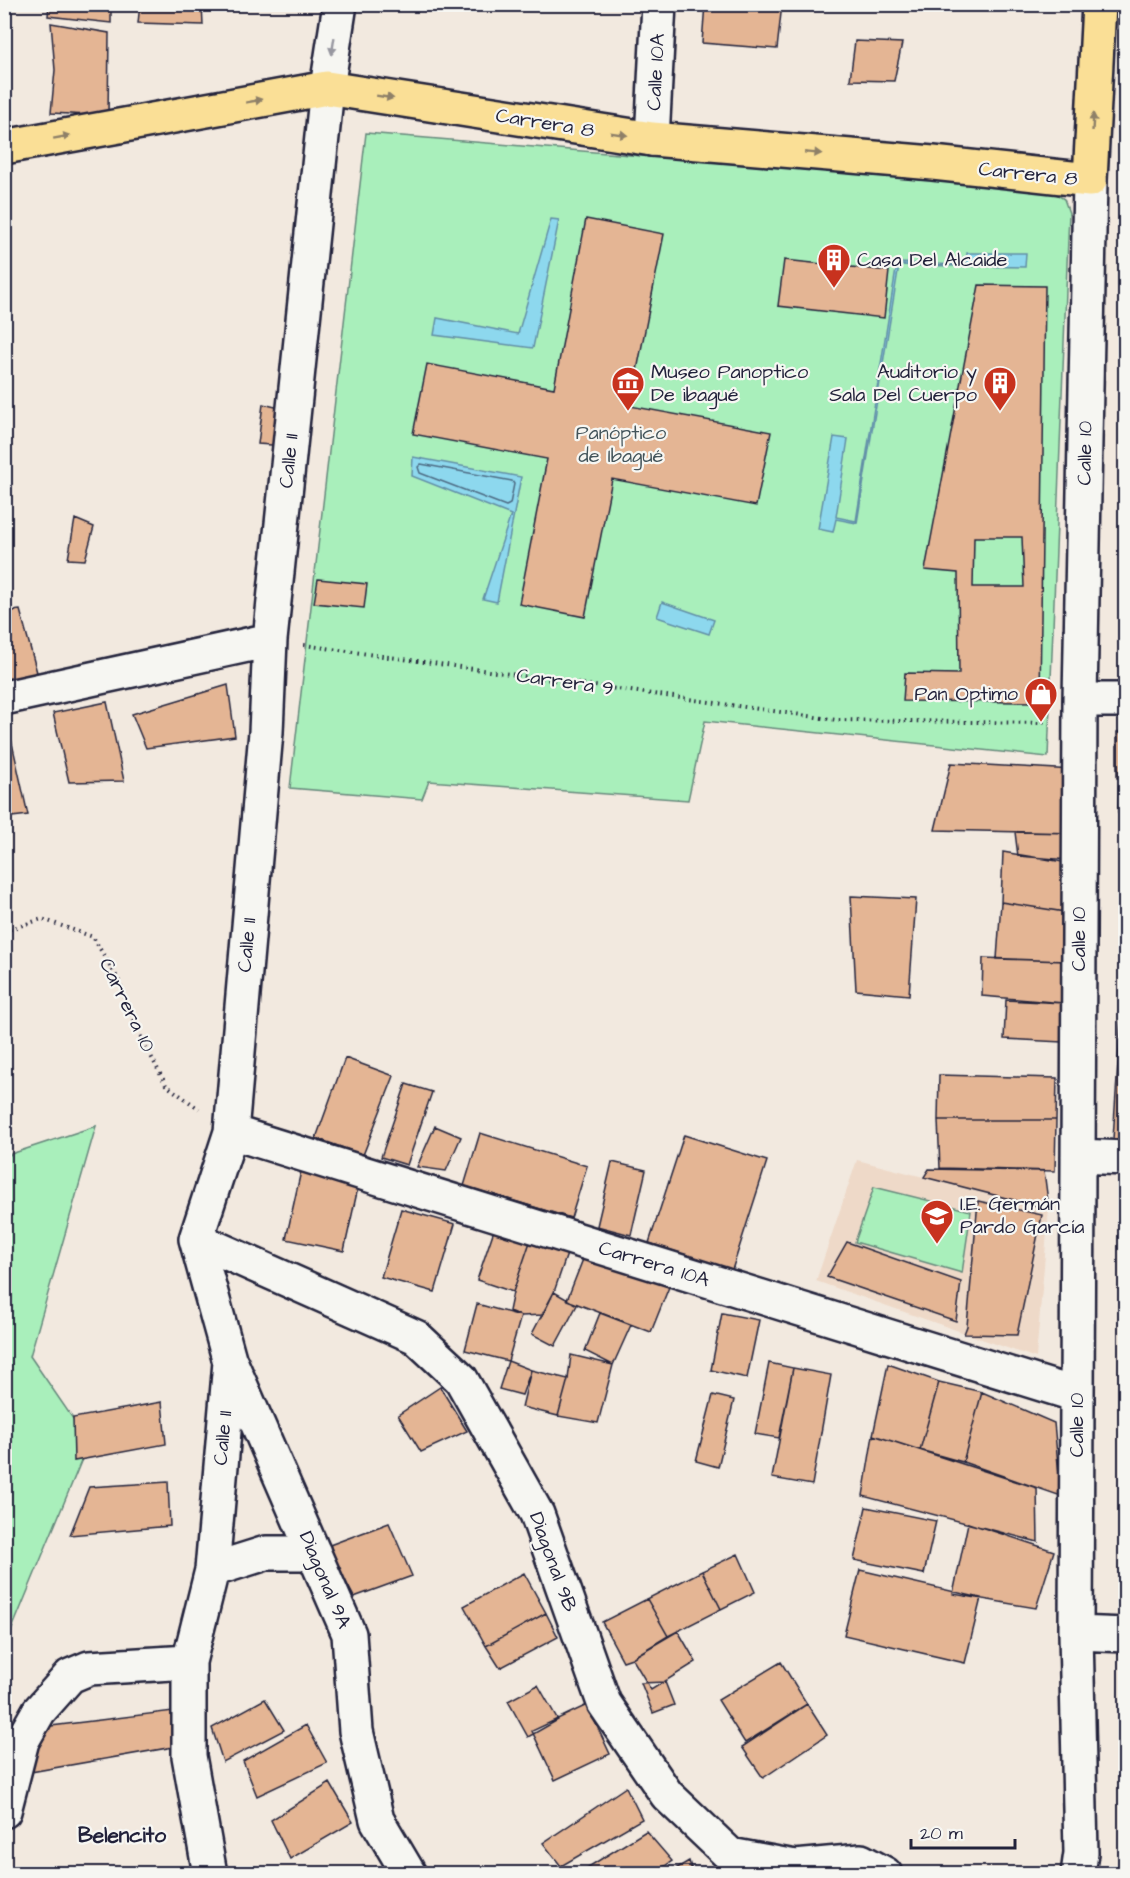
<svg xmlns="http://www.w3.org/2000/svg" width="1130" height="1878" font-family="'Architects Daughter',sans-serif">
<rect width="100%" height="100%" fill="#f2e9df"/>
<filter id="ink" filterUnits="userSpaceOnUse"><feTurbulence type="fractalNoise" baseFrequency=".0167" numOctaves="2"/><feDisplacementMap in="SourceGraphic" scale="12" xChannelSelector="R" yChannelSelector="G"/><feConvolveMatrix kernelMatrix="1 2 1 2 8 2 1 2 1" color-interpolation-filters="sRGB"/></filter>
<g filter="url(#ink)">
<path fill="#eed9c8" d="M857,1160L1049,1209L1036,1358L816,1281Z"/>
<path fill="#a9efbb" stroke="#66887b" stroke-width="1.5" d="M366,133L1050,190L1064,199L1069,213L1048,757L705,721L688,800L429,781L422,799L290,788Z
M96,1126L30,1356L89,1442L5,1646V1159L11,1154Z
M874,1187L971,1211L962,1273L855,1242Z"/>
<path fill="#8dd8ee" stroke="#628fa6" stroke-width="1.5" d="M551,219L559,220L533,348L434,335L437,318L518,334Z
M967,253H1026L1025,267L899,265L857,523L836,519L833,532L818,529L834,437L848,439L836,517L856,521L897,263L967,265Z
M413,457L521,477L497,602L483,599L511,515L412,476Z
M662,602L714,620L709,634L657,617Z"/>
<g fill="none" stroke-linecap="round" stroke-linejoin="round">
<path stroke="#4d6b83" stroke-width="1.5" d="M421,464L512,481L514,484L510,504L506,506L420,473L418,467Z"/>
</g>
<path fill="#e4b594" stroke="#22223b" stroke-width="1.5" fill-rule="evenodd" d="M49,4H111V23L48,16Z
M140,4H202L203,25L138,23Z
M705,4H782L777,49L702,43Z
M51,23L109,33L108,116L51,113L55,70Z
M855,41L902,43L894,81L850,80Z
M1126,61V103L1119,102Z
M586,219L664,234L630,406L771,432L756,506L612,479L585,617L519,604L547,459L413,434L427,364L554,388Z
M784,260L889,271L884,318L778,306Z
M979,285L1045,286L1040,702L903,701L905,673L959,674L958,573L925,570ZM974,537H1022L1024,587H973Z
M263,404L288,410L285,446L258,444Z
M75,519L94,527L85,560L68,559Z
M318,579L367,584L364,608L314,603Z
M20,610L38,676L4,682V612Z
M228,685L235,736L146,748L132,714Z
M107,702L124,781L69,782L53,713Z
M8,725L28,815L4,818V726Z
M1117,732H1126V778H1117Z
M951,763L1074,770L1075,833L935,830Z
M1119,786L1126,787V813H1118Z
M1123,813H1126V892L1120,891Z
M1015,832L1075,833L1069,860L1018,856Z
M1003,852L1075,864L1071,913L1001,902Z
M851,896L916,899L909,995L856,990Z
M1001,902L1071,913L1065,961L997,959Z
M983,958L1065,961L1064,1003L982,996Z
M1006,1000L1064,1003L1062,1042L1004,1039Z
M1121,1018H1126V1139H1113Z
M345,1058L394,1076L363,1155L316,1138Z
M939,1075L1057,1078L1056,1120H938Z
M406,1084L432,1092L407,1165L381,1157Z
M938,1120H1056L1055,1171L940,1168Z
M435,1126L461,1137L446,1171L417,1167Z
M480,1133L587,1166L571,1218L464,1186Z
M684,1135L767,1161L732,1270L649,1243Z
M612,1162L646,1170L631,1235L597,1226Z
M929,1169L1044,1171L1049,1209L924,1177Z
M301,1171L359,1183L344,1251L286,1239Z
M978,1201L1042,1215L1017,1335L964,1334L967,1326Z
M401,1209L455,1224L435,1292L381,1277Z
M495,1227L531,1239L513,1292L477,1280Z
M531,1239L569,1248L554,1292L543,1315L521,1316L509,1311L513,1292Z
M847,1242L961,1282L956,1321L827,1277Z
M585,1254L669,1287L651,1332L567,1300Z
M554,1292L577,1305L555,1346L532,1334Z
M477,1304L521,1316L508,1361L465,1350Z
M600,1313L631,1325L613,1365L585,1351Z
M722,1313L759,1320L747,1378L711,1370Z
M571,1355L613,1365L598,1423L558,1416L568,1379Z
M508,1361L531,1370L522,1395L499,1389Z
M769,1363L793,1368L779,1438L755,1434Z
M888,1364L939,1382L920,1450L873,1435Z
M793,1368L831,1375L812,1485L772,1478Z
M531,1370L568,1379L558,1416L522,1407Z
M939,1382L982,1392L963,1462L920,1450Z
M440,1387L467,1431L421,1452L398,1415Z
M982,1392L1054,1423L1061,1496L963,1462Z
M713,1395L734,1400L718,1467L696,1461Z
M162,1402L166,1444L74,1461L73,1418Z
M873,1435L1037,1488L1038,1542L863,1496Z
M168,1482L170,1526L70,1535L89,1487Z
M866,1507L936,1521L924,1574L854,1560Z
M389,1523L412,1576L354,1597L327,1546Z
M968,1523L1054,1551L1036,1608L953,1594Z
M738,1554L755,1592L721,1609L702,1571Z
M860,1570L981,1598L965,1663L844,1635Z
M702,1571L721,1609L668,1636L647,1599Z
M524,1573L546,1613L486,1646L464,1606Z
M647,1599L668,1636L632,1658L623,1661L602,1622Z
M546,1613L558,1637L500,1668L486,1646Z
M678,1631L696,1662L651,1690L632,1658Z
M781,1662L807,1704L745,1743L718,1700Z
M665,1682L674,1705L653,1713L641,1683Z
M538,1685L558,1720L528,1737L508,1701Z
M265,1699L284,1730L223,1762L212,1728Z
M807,1704L827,1735L763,1778L742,1747Z
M587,1705L610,1754L555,1780L532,1731Z
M173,1711V1747L25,1773L35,1728Z
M306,1725L327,1763L257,1796L243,1761Z
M330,1783L353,1822L290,1859L271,1820Z
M626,1787L642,1819L561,1866L543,1843Z
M646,1831L672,1861L653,1874H577Z
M689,1861L693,1874H667Z"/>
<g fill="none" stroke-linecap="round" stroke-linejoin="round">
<g stroke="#22223b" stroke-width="38">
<path id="minor" d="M652,139L659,4
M4,698L270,640
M1080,700H1126
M231,1132L1077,1395
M1078,1156L1126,1158
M196,1239L416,1337L461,1379L537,1514L604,1703L667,1795L730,1855L795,1867L861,1861L885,1874
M231,1363L349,1634L356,1731L377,1820L409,1874
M212,1570L266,1553H314
M1076,1633L1126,1635
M4,1811L22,1741L39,1711L70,1676L89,1668L189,1662
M210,1874L189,1756V1662L212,1570L230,1362L196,1239L231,1132L266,732L270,640L327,88L340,4
M1078,1874L1081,1853L1076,1633L1080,700L1090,180"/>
</g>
<g stroke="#22223b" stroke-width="38">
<path id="major" d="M4,147L327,88L652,139L933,163L1090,180L1099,4"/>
</g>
<path stroke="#22223b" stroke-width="4" stroke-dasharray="1.5 4.5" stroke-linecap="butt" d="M304,645L837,720L1041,723L1046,720
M4,931L42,919L93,937L118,979L139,1033L166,1085L199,1109"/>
<use href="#minor" stroke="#f6f6f2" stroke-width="33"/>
<use href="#major" stroke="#fadf96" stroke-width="33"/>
</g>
<defs><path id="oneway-solid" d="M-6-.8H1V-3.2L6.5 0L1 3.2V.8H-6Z" transform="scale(1.5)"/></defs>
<use fill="#9797a0" href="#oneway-solid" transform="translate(333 46) rotate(99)"/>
<g fill="#8e8068">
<use href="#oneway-solid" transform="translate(385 97) rotate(9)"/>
<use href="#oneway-solid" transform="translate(254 101) rotate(-10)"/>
<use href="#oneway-solid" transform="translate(1093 122) rotate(-87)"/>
<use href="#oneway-solid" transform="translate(619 134) rotate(9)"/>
<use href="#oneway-solid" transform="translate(62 137) rotate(-10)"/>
<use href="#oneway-solid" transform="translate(813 153) rotate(5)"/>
</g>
</g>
<defs>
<g id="building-pin" transform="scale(1.725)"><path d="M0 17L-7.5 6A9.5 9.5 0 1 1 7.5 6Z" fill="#c8321e" stroke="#f6f6f2"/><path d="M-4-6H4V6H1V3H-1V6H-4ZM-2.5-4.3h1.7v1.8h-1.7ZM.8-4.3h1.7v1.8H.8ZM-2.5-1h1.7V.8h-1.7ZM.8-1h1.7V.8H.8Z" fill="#fff"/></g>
<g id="museum-pin" transform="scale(1.725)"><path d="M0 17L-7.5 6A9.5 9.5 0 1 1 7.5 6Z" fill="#c8321e" stroke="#f6f6f2"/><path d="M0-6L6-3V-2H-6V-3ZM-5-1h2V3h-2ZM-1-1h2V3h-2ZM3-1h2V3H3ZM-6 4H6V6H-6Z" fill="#fff"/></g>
<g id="shop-pin" transform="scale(1.725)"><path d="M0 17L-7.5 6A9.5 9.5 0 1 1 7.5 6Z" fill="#c8321e" stroke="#f6f6f2"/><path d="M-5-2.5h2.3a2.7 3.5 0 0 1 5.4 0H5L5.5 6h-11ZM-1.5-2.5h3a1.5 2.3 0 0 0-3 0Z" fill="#fff"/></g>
<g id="school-pin" transform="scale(1.725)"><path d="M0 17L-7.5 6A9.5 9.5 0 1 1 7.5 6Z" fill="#c8321e" stroke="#f6f6f2"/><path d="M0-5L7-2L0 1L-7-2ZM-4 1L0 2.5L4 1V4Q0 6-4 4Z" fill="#fff"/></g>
</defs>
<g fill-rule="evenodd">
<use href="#building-pin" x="834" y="260"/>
<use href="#museum-pin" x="628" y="383"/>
<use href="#building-pin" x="1000" y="383"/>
<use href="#shop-pin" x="1041" y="694"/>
<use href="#school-pin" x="937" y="1216"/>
</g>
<g text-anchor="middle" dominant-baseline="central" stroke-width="4.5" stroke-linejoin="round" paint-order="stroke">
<g font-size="20" fill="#22223b" stroke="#f6f6f2">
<text transform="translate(656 72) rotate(-87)">Calle 10A</text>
<text transform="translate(545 123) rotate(9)">Carrera 8</text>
<text transform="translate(1028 174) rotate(6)">Carrera 8</text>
<text transform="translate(1085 453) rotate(-89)">Calle 10</text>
<text transform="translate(289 461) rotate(-84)">Calle 11</text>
<text transform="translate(565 682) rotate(8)">Carrera 9</text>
<text transform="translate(1079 939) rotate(-90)">Calle 10</text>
<text transform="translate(247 945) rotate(-85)">Calle 11</text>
<text transform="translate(127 1005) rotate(64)">Carrera 10</text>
<text transform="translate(654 1264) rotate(17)">Carrera 10A</text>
<text transform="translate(1077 1425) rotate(-90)">Calle 10</text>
<text transform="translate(223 1438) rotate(-85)">Calle 11</text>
<text transform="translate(553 1562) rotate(70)">Diagonal 9B</text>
<text transform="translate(325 1580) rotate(67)">Diagonal 9A</text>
</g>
<g font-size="20" fill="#22223b" stroke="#f6f6f2" text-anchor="start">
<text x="857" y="260">Casa Del Alcaide</text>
<text x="651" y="372">Museo Panoptico<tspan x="651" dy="23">De ibagué</tspan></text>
<text x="977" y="372" text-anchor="end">Auditorio y<tspan x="977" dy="23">Sala Del Cuerpo</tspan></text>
<text x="1018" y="694" text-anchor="end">Pan Optimo</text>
<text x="960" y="1204">I.E. Germán<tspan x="960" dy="23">Pardo García</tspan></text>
</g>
<g font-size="20" fill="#44555b" stroke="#f6f6f2">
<text x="621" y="433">Panóptico<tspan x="621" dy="23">de Ibagué</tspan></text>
</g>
<g font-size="21" font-weight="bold" fill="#22223b" stroke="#f6f6f2">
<text x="122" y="1835">Belencito</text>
</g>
</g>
<rect width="1130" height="1878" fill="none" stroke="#f6f6f2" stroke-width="24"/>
<rect x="12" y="12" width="1106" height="1854" fill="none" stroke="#22223b" stroke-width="2" filter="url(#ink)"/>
<path d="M911 1839v9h104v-9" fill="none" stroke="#22223b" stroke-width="3"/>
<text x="920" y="1839" font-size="18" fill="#22223b" stroke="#f6f6f2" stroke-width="4.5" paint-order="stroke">20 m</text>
</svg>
